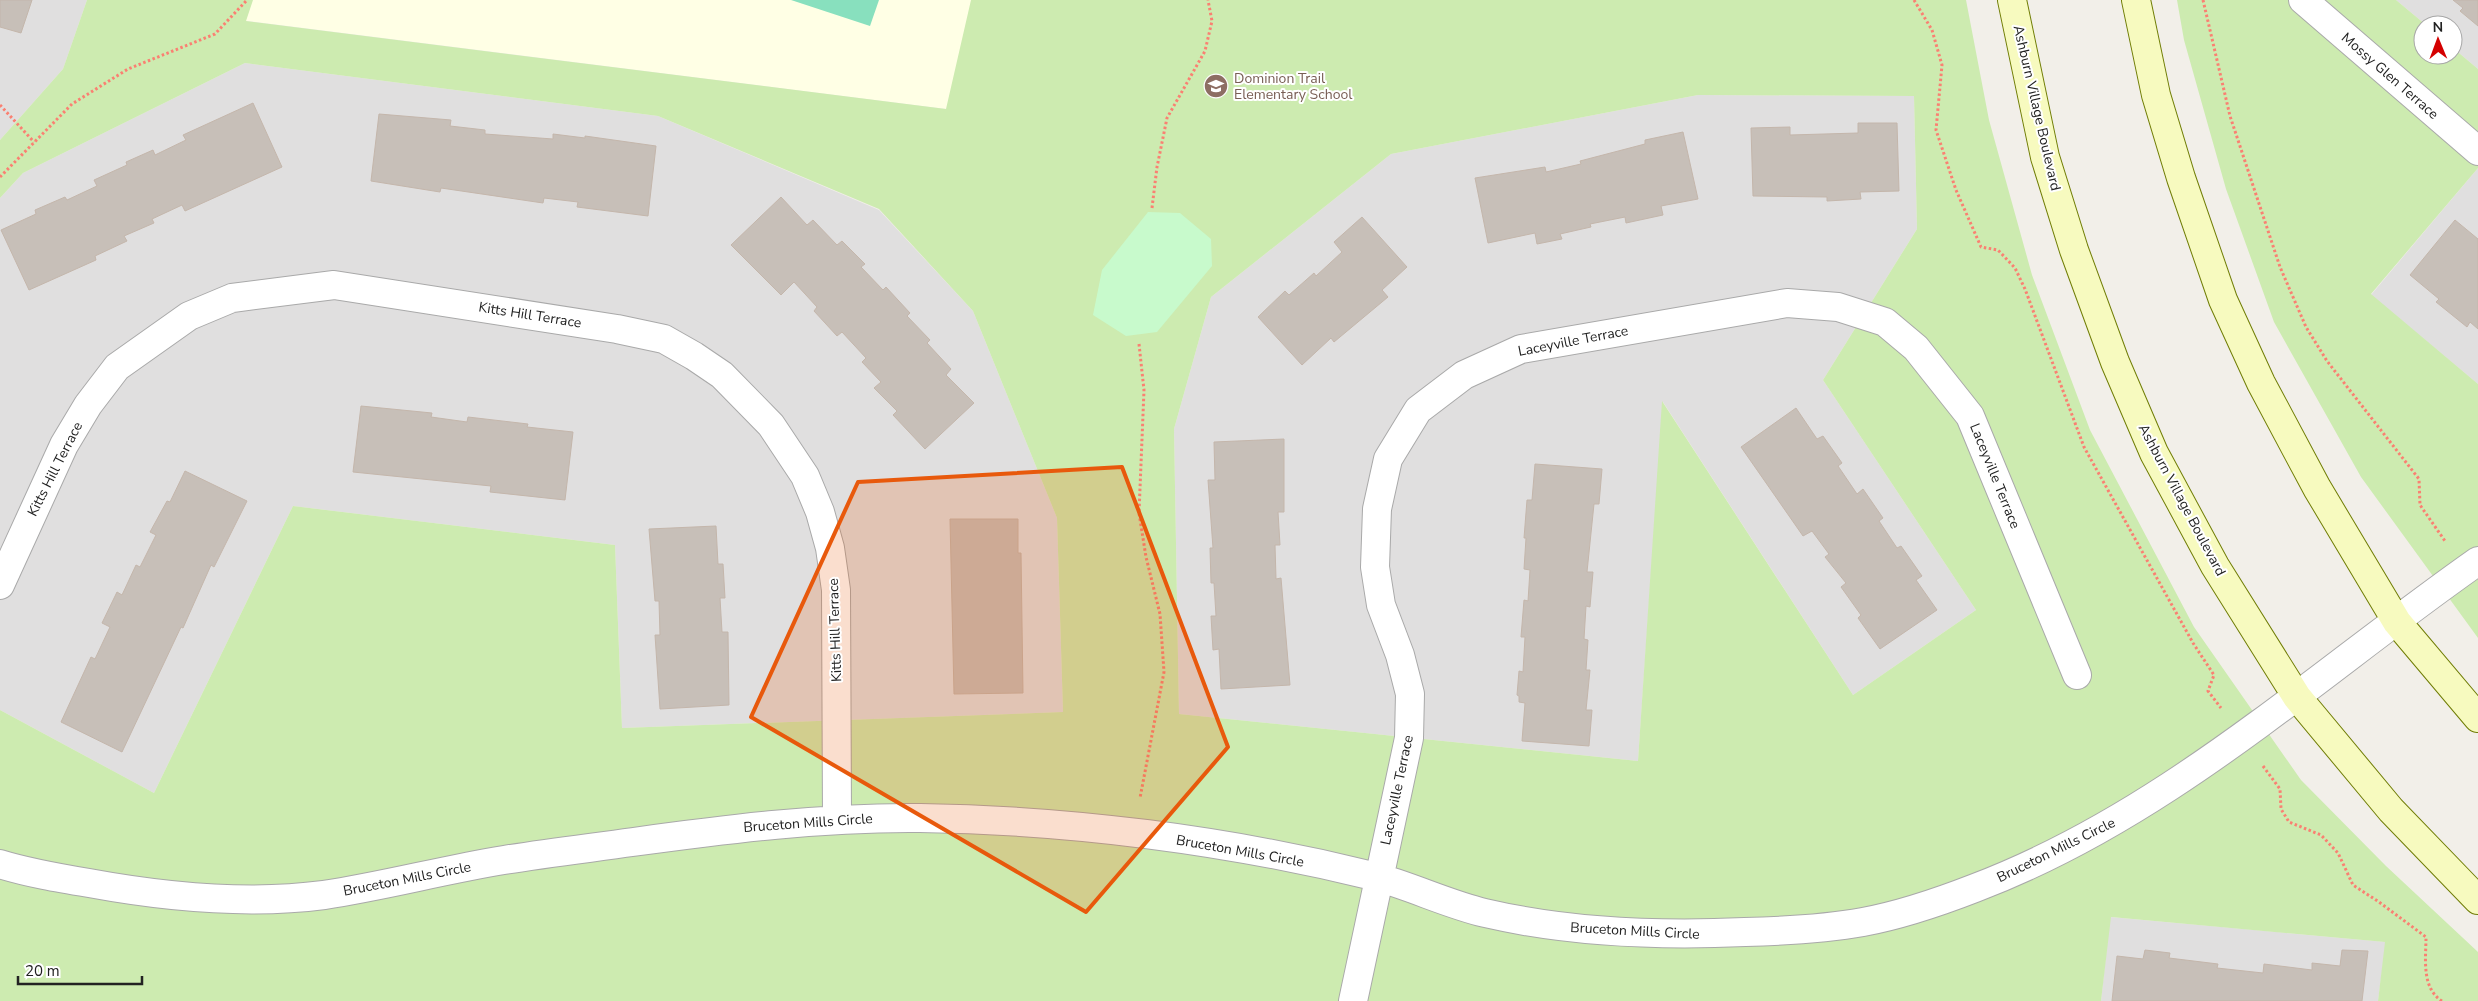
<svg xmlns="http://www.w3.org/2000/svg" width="2478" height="1001" font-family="'Nunito Sans',sans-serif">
<rect width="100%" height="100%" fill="#f2efe9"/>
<path fill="#e0dfdf" d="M0,0H87L63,69L0,140Z
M2396,0H2478V69L2453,48V25H2426Z
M245,63L658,116L879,210L973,311L1057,518L1063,712L622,728L615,545L293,506L154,793L0,710V198L23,173Z
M1698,95L1914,96L1917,229L1823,380L1976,610L1853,695L1663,402L1638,761L1179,714L1174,429L1211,297L1391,154Z
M2478,168V384L2371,295Z
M2110,917L2386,942L2378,1001H2101Z"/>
<path fill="#ffffe5" d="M147,0H1930L1130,132L144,8Z"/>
<path fill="#cdebb0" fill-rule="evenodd" d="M87,0H253L246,21L946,109L971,0H1966L1989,120L2032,275L2090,430L2194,627L2301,780L2386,866L2478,952V1001H2378L2385,942L2111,917L2101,1001H0V710L154,793L293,506L615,545L622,728L1063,712L1057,518L973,311L879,209L658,116L245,63L23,173L0,198V140L63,69ZM1698,95L1914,96L1917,229L1823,380L1976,610L1853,695L1662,401L1638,761L1179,714L1174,429L1211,297L1391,154Z
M2177,0H2396L2426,25H2423V55H2453V48L2478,69V168L2371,294L2478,384V638L2361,477L2274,322L2226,189L2184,40Z"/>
<path fill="#c8facc" d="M1148,212L1180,213L1211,239L1212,266L1157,332L1126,336L1093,315L1102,270Z"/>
<path fill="#88e0be" d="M791,0H879L870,26Z"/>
<path fill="#c7bfb8" stroke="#c4b6ab" d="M0,0H32L21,33L0,27Z
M2453,0H2478V26L2460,11L2463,8Z
M253,103L282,167L185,211L182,205L152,219L154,223L124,236L127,241L95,256L96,260L29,290L1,230L36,214L35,210L65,197L67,200L97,186L94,180L127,165L126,162L153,150L155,155L186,140L183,135Z
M379,114L451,120L450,126L485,130V134L553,139V134L585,138V136L656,146L648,216L577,207L578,202L544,198L543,203L441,188L440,192L371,181Z
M1858,123H1897L1899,191L1860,192L1861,199L1827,201V197L1753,196L1751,128L1790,127V135L1858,133Z
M1683,132L1698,199L1661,206L1663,215L1626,223L1625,217L1590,224L1591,227L1560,234L1562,239L1537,244L1535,233L1488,243L1475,178L1545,167L1546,172L1581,164L1580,161L1645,144V140Z
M781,197L807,225L813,220L837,245L842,241L865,264L861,267L883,290L886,287L910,313L907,316L930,340L927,343L951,369L946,375L974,403L925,449L893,415L897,411L874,388L881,382L862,362L866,358L842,332L837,336L814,311L817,307L794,282L781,295L731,245Z
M1362,217L1407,267L1382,290L1388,297L1334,342L1331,338L1302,365L1258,317L1285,291L1289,295L1314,273L1316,276L1342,252L1334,242Z
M2455,220L2478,239V329L2470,322L2467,327L2436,302L2439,299L2410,275Z
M361,406L432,413L431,417L467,422L468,417L528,424L527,427L573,432L565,500L490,492L491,486L353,472Z
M1796,408L1817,439L1823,436L1842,463L1838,466L1857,494L1863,489L1883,518L1879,521L1897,548L1901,546L1922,576L1916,580L1937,610L1880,649L1858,618L1861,615L1841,587L1846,583L1825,557L1829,554L1812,531L1803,536L1741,447Z
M1284,439V512H1278L1280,545H1275L1276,579L1281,578L1290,685L1221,689L1219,649L1213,650L1211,616H1216L1214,583H1211L1210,548H1213L1208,480H1215L1214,442Z
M1535,464L1602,469L1599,504H1594L1587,572H1593L1590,607L1586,606L1584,639L1588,640L1586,670H1590L1586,710H1592L1589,746L1522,741L1525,703L1519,702V696L1517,695L1519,671L1523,672L1525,637H1521L1524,600L1528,601L1530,570L1524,569L1526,538H1524L1527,500H1532Z
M185,471L247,501L214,567L211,565L183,628L181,627L122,752L61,722L91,657L95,659L110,627L102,623L117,592L122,595L136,565L140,567L156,535L150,532L167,501L170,502Z
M950,519H1018V553H1021L1023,693L954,694Z
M716,526L718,564H723L725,598H720L722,632H728L729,705L660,709L655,635H660L659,601H655L649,529Z
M2145,950L2170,953L2169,958L2218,964L2217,968L2263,973L2264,964L2312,970V963L2340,966L2342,950L2368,951L2362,1001H2112L2117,956L2143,959Z"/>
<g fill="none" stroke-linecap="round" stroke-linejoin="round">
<g stroke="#a9a9a9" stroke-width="30">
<path id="minor" d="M2303,0L2478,151
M0,585L64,445L88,405L117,367L189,316L232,298L334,285L617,329L664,339L694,356L722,375L771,425L805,476L820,512L830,548L836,590L837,818
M0,864C29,873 59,878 89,883C165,897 247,905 324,895C384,886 443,870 504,860C547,853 590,848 633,842C729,829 823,817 920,818C1070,820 1227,840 1373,876C1411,886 1447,904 1485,913C1571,933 1658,936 1745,932C1784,931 1824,929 1863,922C1901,915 1939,902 1975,888C2165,816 2314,676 2478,561
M1353,1001L1409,738L1410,694L1400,655L1381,605L1375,567L1377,509L1388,459L1418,410L1464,375L1521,349L1787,303L1838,307L1885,322L1916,348L1970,416L2077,675"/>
</g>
<g stroke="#707d05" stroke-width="30">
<path id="secondary" d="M2012,0L2045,157L2074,250L2115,362L2154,453L2215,566L2297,697L2391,810L2478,900
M2136,0L2156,95L2181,178L2223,300L2261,383L2317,488L2397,622L2478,718"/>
</g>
<path stroke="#fa8072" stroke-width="3" stroke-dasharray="2.5 2.5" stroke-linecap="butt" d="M1914,0L1932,30L1942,65L1936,130L1956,190L1981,247L1998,250L2015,268L2025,289L2084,447L2193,643L2214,675L2208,691L2221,708
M2203,0L2230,116L2280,267L2306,327L2327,361L2419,479L2420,505L2445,541
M0,105L34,142
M0,177L72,104L128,69L215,34L247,0
M1152,208L1157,167L1167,118L1205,51L1212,21L1208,0
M1139,344L1144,390L1139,513L1146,557L1160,614L1164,672L1140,798
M2263,766L2280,789L2281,809L2289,822L2321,835L2338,853L2353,885L2379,902L2426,937C2426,958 2421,988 2442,1001"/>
<use href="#minor" stroke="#fff" stroke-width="28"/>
<use href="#secondary" stroke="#f7fabf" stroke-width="28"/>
</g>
<path fill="#e8590c" fill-opacity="0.2" stroke="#e8590c" stroke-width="4" stroke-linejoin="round" d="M1122,467L1228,747L1086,912L751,717L858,482Z"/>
<defs>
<g id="school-disc" transform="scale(1.25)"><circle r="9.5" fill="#8d6e63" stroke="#fff"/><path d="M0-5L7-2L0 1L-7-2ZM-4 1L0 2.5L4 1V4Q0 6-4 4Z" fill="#fff"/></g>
</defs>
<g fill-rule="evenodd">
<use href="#school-disc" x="1216" y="86"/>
</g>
<g text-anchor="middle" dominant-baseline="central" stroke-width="4" stroke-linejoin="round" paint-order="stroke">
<g font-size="14" fill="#222" stroke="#fff">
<text transform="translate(2390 76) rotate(41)">Mossy Glen Terrace</text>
<text transform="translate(2037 108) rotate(77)">Ashburn Village Boulevard</text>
<text transform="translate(530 315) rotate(9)">Kitts Hill Terrace</text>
<text transform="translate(1573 341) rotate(-11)">Laceyville Terrace</text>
<text transform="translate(55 469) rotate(-63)">Kitts Hill Terrace</text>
<text transform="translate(1995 476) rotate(68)">Laceyville Terrace</text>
<text transform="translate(2182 500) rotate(62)">Ashburn Village Boulevard</text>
<text transform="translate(835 630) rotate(-92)">Kitts Hill Terrace</text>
<text transform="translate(1397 790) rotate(-78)">Laceyville Terrace</text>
<text transform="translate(808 823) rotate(-4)">Bruceton Mills Circle</text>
<text transform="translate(2056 850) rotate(-26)">Bruceton Mills Circle</text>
<text transform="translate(1240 851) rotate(10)">Bruceton Mills Circle</text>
<text transform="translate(407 879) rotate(-11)">Bruceton Mills Circle</text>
<text transform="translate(1635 931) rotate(3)">Bruceton Mills Circle</text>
</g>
<g font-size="14" fill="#785e54" stroke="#fff" text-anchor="start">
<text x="1234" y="78">Dominion Trail<tspan x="1234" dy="16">Elementary School</tspan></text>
</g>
</g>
<g transform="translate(2438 40) rotate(359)"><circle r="24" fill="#ffffff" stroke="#a7a7a7"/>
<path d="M0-4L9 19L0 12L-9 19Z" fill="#d40000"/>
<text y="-8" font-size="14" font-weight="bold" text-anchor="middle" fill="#222222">N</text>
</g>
<path d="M18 976v8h124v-8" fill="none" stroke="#222222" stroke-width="2.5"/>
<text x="25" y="976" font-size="15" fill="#222222" stroke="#ffffff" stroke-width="4" paint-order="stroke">20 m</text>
</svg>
